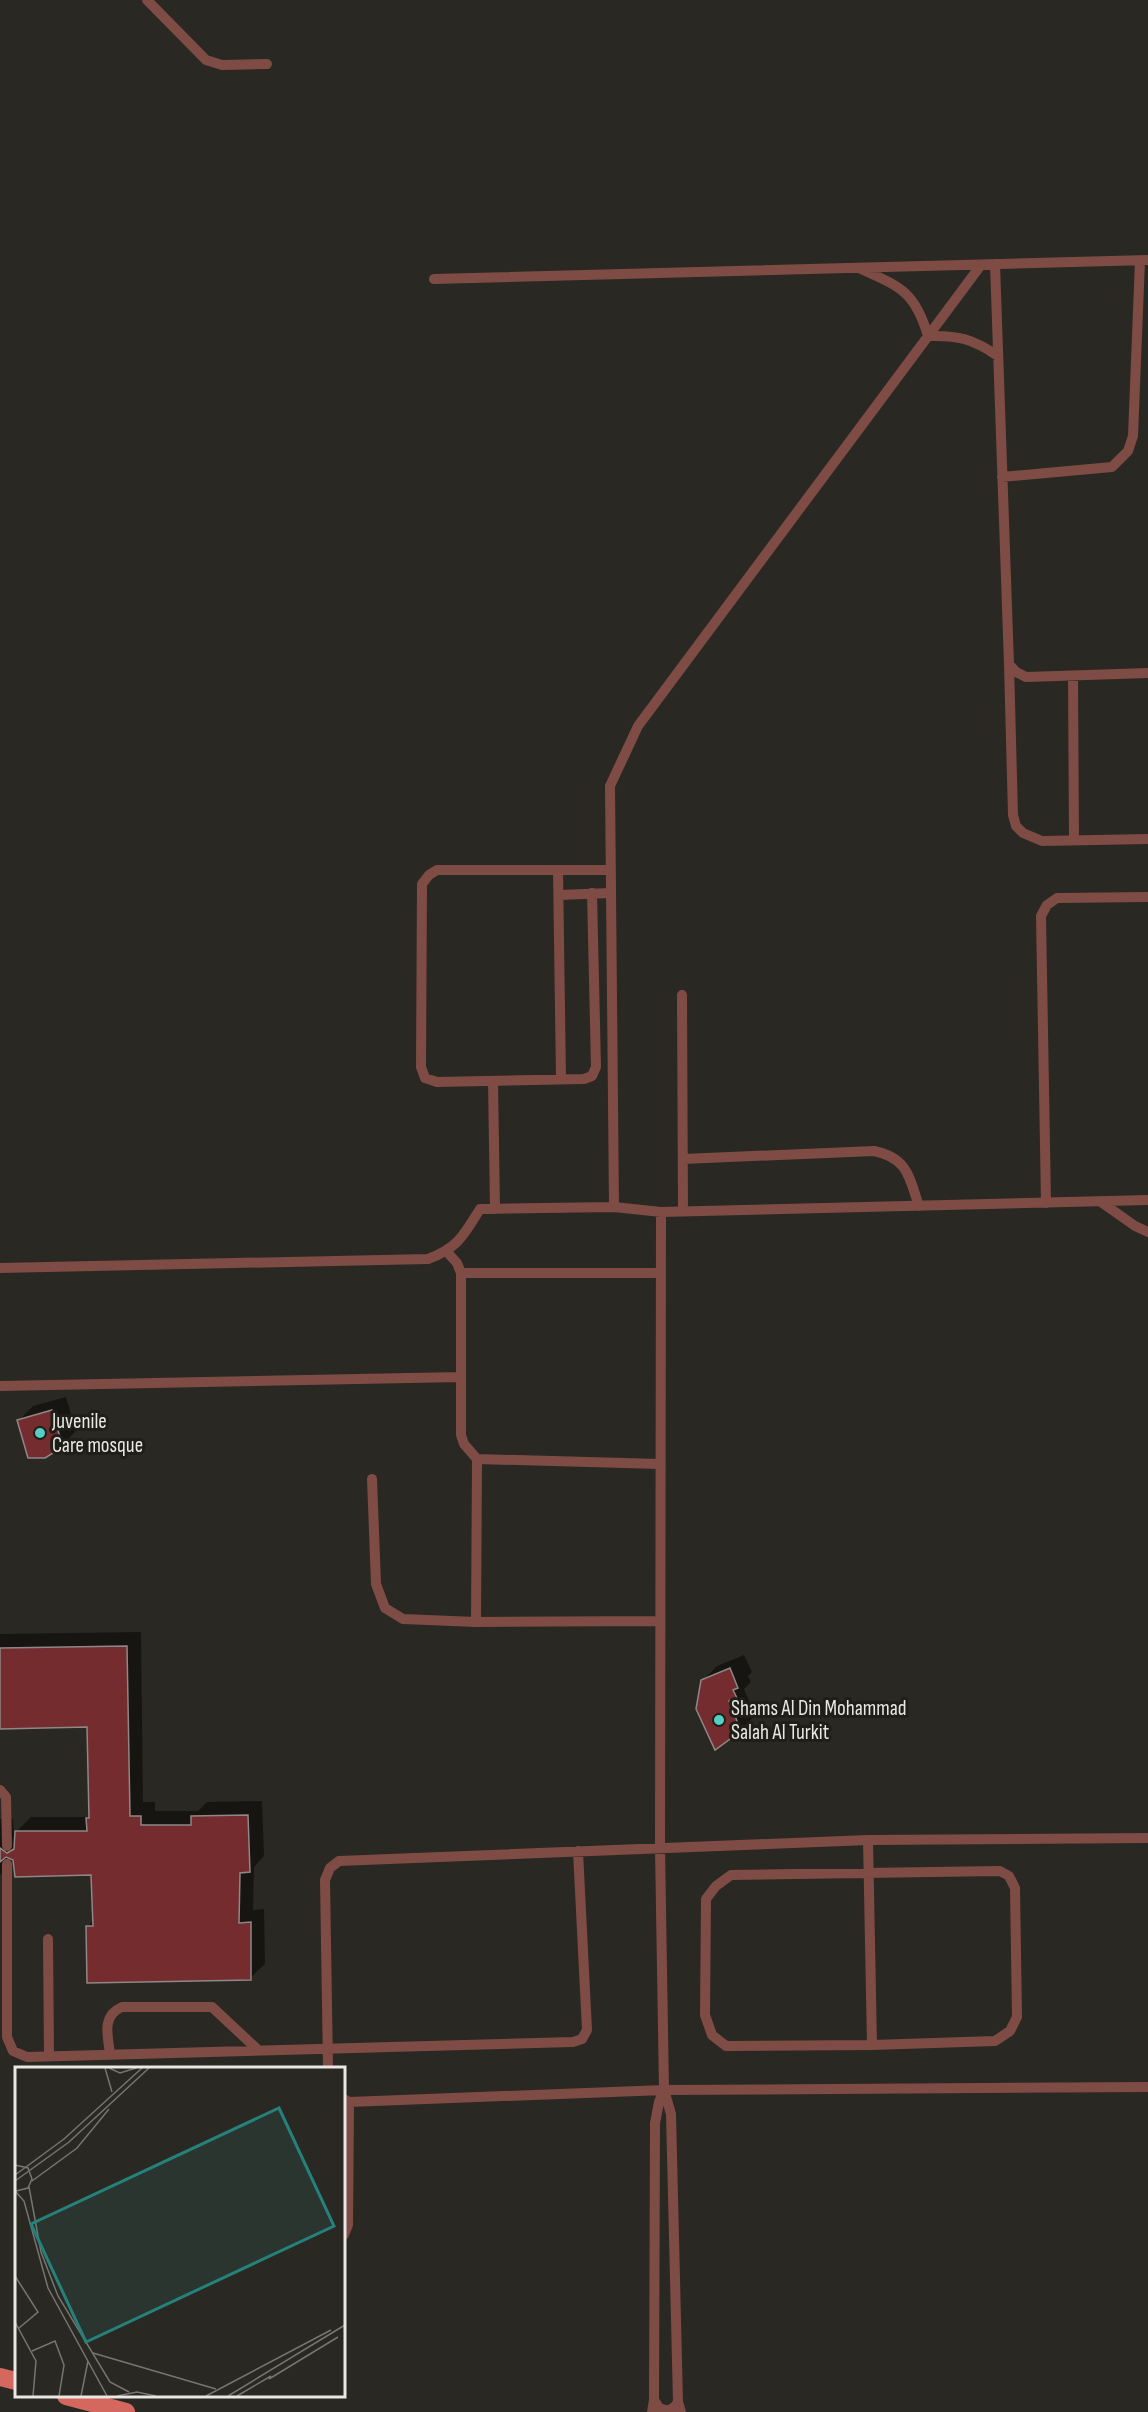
<svg xmlns="http://www.w3.org/2000/svg" width="1148" height="2412" font-family="'Sofia Sans Condensed',sans-serif">
<rect width="100%" height="100%" fill="#2a2822"/>
<path fill="#0007" d="M66,1397L76,1431L62,1445L18,1421L33,1406Z
M141,1632L143,1802H155V1811H198L207,1802L262,1801L264,1856L254,1867L253,1910L264,1909L265,1964L250,1978L87,1927L95,1919L93,1874L15,1860L0,1875V1819H13L14,1834L31,1817H89L88,1726L0,1728V1634Z
M744,1655L752,1672L748,1676L751,1682L744,1689L755,1716L740,1730L702,1681L717,1666Z"/>
<path fill="#742c2f" stroke="#908787" stroke-width="1.5" d="M52,1410L63,1447L45,1458H28L17,1420Z
M127,1646L130,1816H141V1825H191V1816L248,1815L250,1872L240,1873L239,1923L251,1922V1980L87,1983L86,1926H93L91,1875L15,1877L13,1860L6,1857L0,1862V1848L7,1853L14,1849L15,1831H87L86,1818H89L87,1727L0,1729V1648Z
M730,1668L738,1688L733,1690L737,1698L729,1701L741,1731L715,1750L696,1709L701,1680Z"/>
<g fill="none" stroke-linecap="round" stroke-linejoin="round">
<path stroke="#7f4b45" stroke-width="10" d="M147,0L206,60L222,65L267,64
M995,264L1009,664L1016,672L1026,677L1148,673
M861,269C901,287 915,292 928,336C958,335 973,339 998,356
M434,279L1148,260
M1002,477L1112,467L1128,451L1133,436L1140,261
M1009,664L1013,815L1016,826L1023,833L1042,841L1148,839
M1073,676L1074,840
M558,870L561,1079
M592,893L596,1067L592,1076L584,1079L437,1082L425,1078L421,1067L422,884L429,875L437,870H611
M559,895L611,893
M682,995L683,1211
M493,1081L495,1209
M683,1159L874,1151C908,1158 909,1177 919,1206
M1101,1202L1135,1226L1148,1232
M1046,1203L1041,916L1047,905L1057,898L1148,897
M614,1207L610,786L638,726L981,265
M661,1212L660,1848L664,2090L671,2114L678,2402L681,2412
M447,1252L457,1263L461,1273V1435L464,1444L477,1459L476,1622
M0,1268L428,1259C458,1248 464,1235 480,1209L614,1207L661,1212L1148,1200
M461,1273H660
M0,1386L461,1377
M477,1459L660,1464
M372,1479L376,1584L385,1608L403,1619L476,1622L659,1621
M0,1790L6,1797L7,1846
M868,1840L872,2045
M7,1864V2037L13,2051L27,2057L573,2042L582,2039L587,2030L578,1851
M1000,1871L1009,1876L1015,1888L1017,2017L1010,2031L995,2041L872,2045L726,2046L712,2035L705,2015L706,1899L716,1886L731,1875Z
M48,1939L49,2056
M110,2054C108,2036 101,2016 122,2007H212L257,2049
M328,2068L325,1880L330,1868L339,1861L868,1840L1148,1838
M344,2099L349,2102L664,2090L1148,2087
M344,2235L348,2225L349,2102
M654,2400L659,2408C667,2412 674,2410 678,2402
M652,2412L654,2400L655,2123L659,2102L664,2090"/>
<path stroke="#d4685f" stroke-width="18" d="M0,2377L16,2381
M66,2396L126,2412"/>
</g>
<g fill="#56cec4" stroke="#201e19" stroke-width="2">
<circle cx="40" cy="1433" r="6"/>
<circle cx="719" cy="1720" r="6"/>
</g>
<g text-anchor="middle" dominant-baseline="central" stroke-width="6" stroke-linejoin="round" paint-order="stroke">
<g font-size="21" fill="#e9e8e4" stroke="#201e19" text-anchor="start">
<text x="52" y="1421">Juvenile<tspan x="52" dy="24">Care mosque</tspan></text>
<text x="731" y="1708">Shams Al Din Mohammad<tspan x="731" dy="24">Salah Al Turkit</tspan></text>
</g>
</g>
<g transform="translate(15 2067)">
<rect width="330" height="330" fill="#2a2822"/>
<path fill="none" stroke="#767570" stroke-width="1.5" d="M90,1L97,25M94,1L105,6L121,1M0,98L13,101L17,112L13,121L1,124M0,108L49,72L127,1M0,114L54,75L134,1M17,114L62,81L94,42M14,120L26,185L43,229L95,315L114,325M0,124L9,134L33,221L92,329M0,209L23,245L4,261M0,255L21,294L18,329M17,284L40,274L49,298L44,329M78,286L201,322M254,312L323,270M66,329L73,294M102,329L122,325L141,329M191,329L316,263M213,329L330,258M222,329L256,309"/>
<path fill="#25817a" fill-opacity="0.15" stroke="#25817a" stroke-width="3" d="M264,41L319,159L71,275L16,157Z"/>
<rect width="330" height="330" fill="none" stroke="#e9e8e4" stroke-width="3"/>
</g>
</svg>
